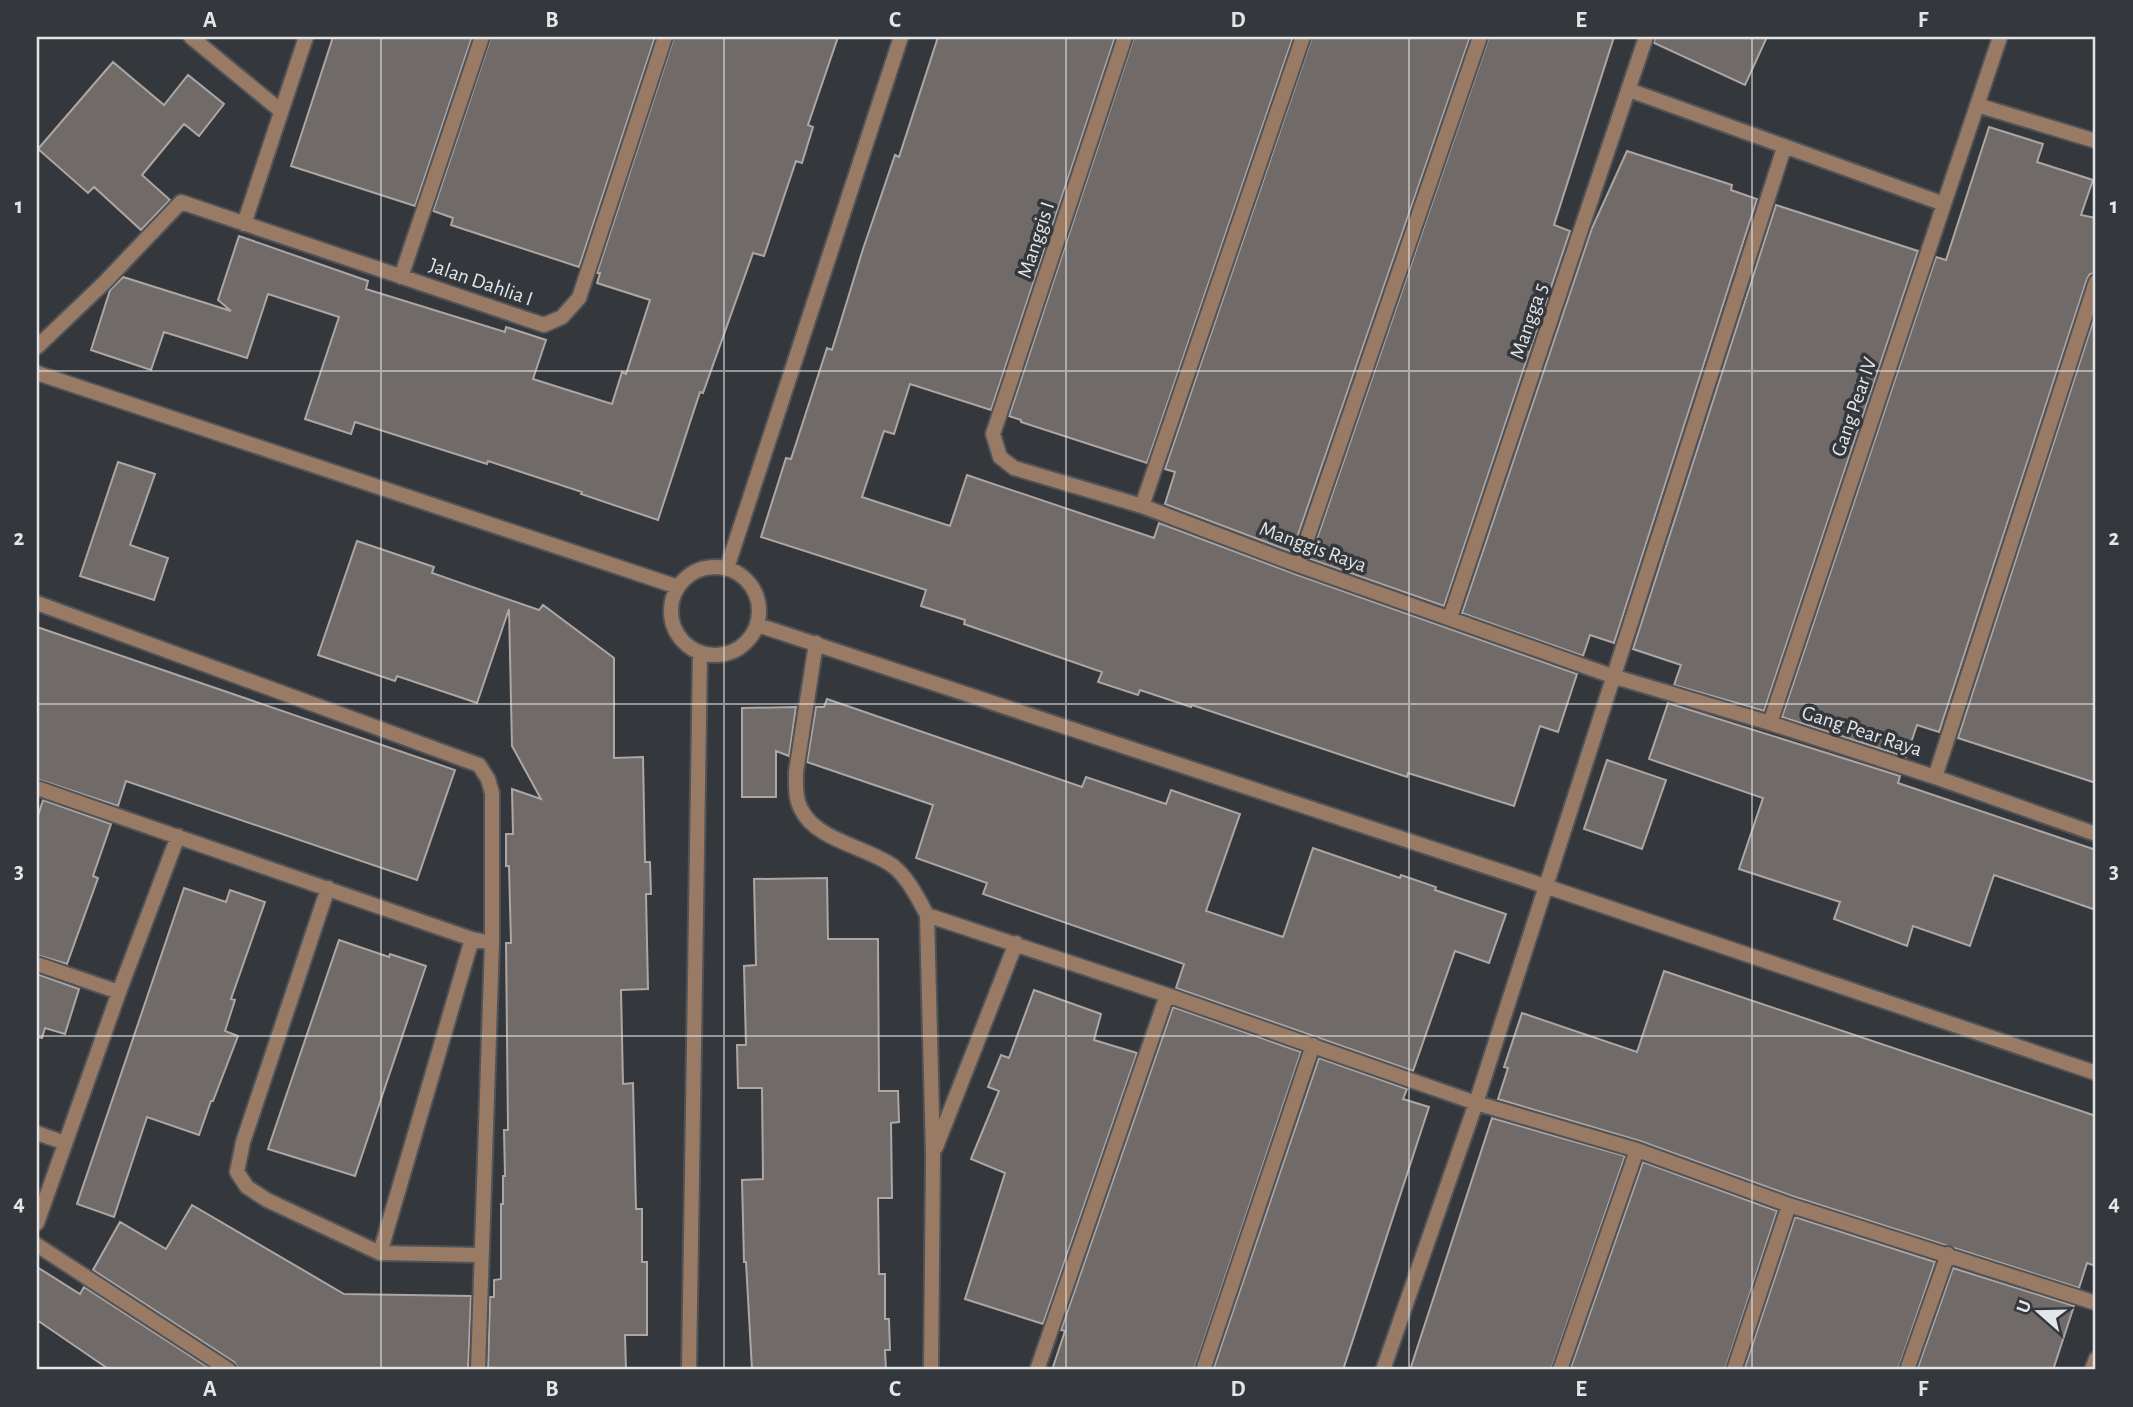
<svg xmlns="http://www.w3.org/2000/svg" width="2133" height="1407" font-family="'Alegreya Sans',sans-serif">
<rect width="100%" height="100%" fill="#34373b"/>
<path fill="#706a68" stroke="#ada6a4" stroke-width="2" d="M333,37H472L415,206L291,166Z
M491,37H655L579,267L451,225L453,218L433,211Z
M674,37H838L808,125L813,127L802,163L796,161L764,256L753,253L703,393L700,392L658,520L581,494L582,492L488,461L487,464L355,422L351,434L305,419L339,317L268,294L247,358L164,332L151,370L91,350L110,290L123,277L231,311L218,300L239,236L368,281L366,289L505,332L506,327L546,340L533,379L612,404L622,372L626,374L650,300L597,283L600,273H597Z
M938,37H1115L991,410L910,384L894,434L884,431L862,497L950,526L967,475L1154,538L1159,523L1295,574L1577,674L1558,732L1540,726L1514,806L1408,773L1407,777L1192,705L1191,707L1140,690L1138,695L1098,682L1102,672L964,624L965,620L921,606L926,590L761,537L786,458L791,459L827,348L832,350L863,249L895,155L899,157Z
M1134,37H1293L1147,463L1021,422V420L1009,416Z
M1312,37H1470L1292,552L1165,504L1175,472L1165,469Z
M1489,37H1614L1554,225L1570,231L1444,606L1310,559Z
M1655,37H1767L1745,85L1654,43Z
M113,62L164,105L188,75L224,104L199,136L184,124L142,175L170,200L141,230L94,187L88,193L38,149Z
M1989,127L2043,144L2037,162L2093,180L2081,215L2096,218V273L2090,274L2087,279L1939,732L1917,725L1906,757L1782,717L1936,257L1946,260Z
M1627,151L1732,185L1731,190L1757,199L1614,643L1590,635L1583,656L1462,613L1592,228Z
M1776,205L1918,251L1764,711L1674,685L1681,665L1633,649Z
M2096,312V783L1958,738Z
M118,462L155,474L130,545L168,558L154,600L80,576Z
M357,541L434,567L432,573L539,610L543,605L614,658V758L643,757L645,862H650L651,894H646L648,989L621,990L623,1084L633,1083L636,1209H642V1262H647V1335H625L626,1370H488L490,1297H494V1280L501,1279V1204H503V1176H505L504,1130H508L506,943H511L509,866H506V834H513L512,789L541,799L512,746L509,609L477,703L397,676L395,681L318,655Z
M37,627L455,770L417,880L126,781L118,806L37,779Z
M827,699L1082,787L1086,777L1166,804L1171,790L1240,814L1206,911L1283,937L1313,848L1400,878L1401,875L1436,887L1435,890L1506,914L1489,963L1455,951L1413,1071L1176,988L1184,964L983,894L987,883L916,858L933,805L807,762L816,707H824Z
M1668,703L1900,776L1898,783L2096,850V910L1994,875L1970,946L1913,926L1907,946L1834,919L1840,902L1739,869L1763,798L1649,759Z
M796,707L789,756L776,751V797H742V708Z
M1607,760L1666,780L1642,849L1584,829Z
M43,800L111,824L93,876L98,878L67,964L37,955V819Z
M827,878L828,939H878L879,1091H898L899,1122L891,1123L892,1198H878L879,1274H885V1319H889L890,1350H885L886,1370H752L746,1262H744L742,1180L763,1179L762,1088H738L737,1045H746L744,966L756,965L754,879Z
M184,888L226,902L230,890L265,902L231,999L235,1000L225,1031L238,1036L213,1101H211L199,1135L147,1117L114,1217L77,1204Z
M339,940L389,957L390,954L426,966L355,1176L268,1149Z
M1664,971L2096,1116V1266L2087,1263L2079,1288L1792,1196L1640,1141L1498,1099L1508,1068L1504,1067L1522,1013L1637,1052Z
M37,974L79,989L65,1034L45,1028L42,1038L37,1037Z
M1034,990L1101,1014L1094,1040L1137,1053L1043,1324L965,1299L1005,1173L971,1159L999,1091L988,1087L1001,1055L1009,1058Z
M1173,1007L1301,1052L1194,1370H1052L1065,1331L1061,1330Z
M1319,1058L1407,1089L1403,1099L1429,1107L1343,1370H1213Z
M1492,1118L1625,1156L1551,1370H1410Z
M1643,1162L1777,1211L1725,1370H1570Z
M192,1205L344,1294L471,1296L468,1370H239L234,1362L93,1270L120,1222L166,1249Z
M1795,1217L1935,1262L1898,1370H1744Z
M37,1267L80,1294L84,1287L212,1370H110L37,1320Z
M1953,1268L2074,1306L2053,1370H1917Z"/>
<g fill="none" stroke-linecap="round" stroke-linejoin="round">
<g stroke="#505357" stroke-width="18">
<path id="minor" d="M191,37L281,111
M1125,37L993,434L1000,457L1014,468L1142,506L1298,565L1612,676L1770,723L1935,777L2096,834
M1629,90L1944,204
M1977,105L2096,141
M244,224L306,37
M401,277L482,37
M37,347L105,282L181,202L544,325L562,317L579,298L665,37
M37,373L678,587
M1142,506L1303,37
M1298,565L1480,37
M671 611a44 44 0 1 1 88 0a44 44 0 1 1-88 0Z
M727,568L901,37
M37,603L479,765L488,779L492,793V943L478,1370
M1450,618L1646,37
M758,625L1545,886L2096,1073
M816,643L796,772C796,784 795,798 801,809C815,840 867,847 893,866C908,878 918,898 927,915L933,1155L931,1370
M1770,723L2000,37
M1935,777L2096,282
M37,788L472,939L492,943
M328,888L243,1142L237,1172L247,1187L267,1200L380,1253L481,1255
M927,915L1167,995L1476,1103L1637,1150L1789,1205L2096,1303
M37,964L119,992
M37,1133L65,1143
M936,1147L1016,943
M37,1223L119,992L178,836
M37,1245L229,1370
M380,1253L472,939
M689,1370L700,653
M1037,1370L1167,995
M1203,1370L1313,1045
M1383,1370L1476,1103L1784,148
M1560,1370L1637,1150
M1734,1370L1789,1205
M1907,1370L1948,1254
M2092,1370L2096,1359"/>
</g>
<use href="#minor" stroke="#997a64" stroke-width="14"/>
</g>
<path fill="none" stroke="#e3e6e8" stroke-width="2" stroke-opacity="0.55" d="M381,37V1370M724,37V1370M1066,37V1370M1409,37V1370M1752,37V1370M37,371H2096M37,704H2096M37,1036H2096"/>
<g text-anchor="middle" dominant-baseline="central" stroke-width="7" stroke-linejoin="round" paint-order="stroke">
<g font-size="21" fill="#e3e6e8" stroke="#34373b">
<text transform="translate(1036 240) rotate(-72)">Manggis I</text>
<text transform="translate(481 282) rotate(19)">Jalan Dahlia I</text>
<text transform="translate(1529 321) rotate(-71)">Mangga 5</text>
<text transform="translate(1854 407) rotate(-71)">Gang Pear IV</text>
<text transform="translate(1313 547) rotate(20)">Manggis Raya</text>
<text transform="translate(1862 731) rotate(18)">Gang Pear Raya</text>
</g>
</g>
<rect width="2133" height="1407" fill="none" stroke="#34373b" stroke-width="77"/>
<g transform="translate(2039 1312) rotate(290)" stroke="#34373b" stroke-width="5" paint-order="stroke">
<path d="M0-5L12 26L0 18L-12 26Z" fill="#e3e6e8"/>
<text y="-10" font-size="19" font-weight="bold" text-anchor="middle" fill="#e3e6e8">U</text>
</g>
<rect x="38" y="38" width="2056" height="1330" fill="none" stroke="#e3e6e8" stroke-width="2.5"/>
<g font-size="23" text-anchor="middle" font-weight="bold" fill="#e3e6e8">
<text x="210" y="27">A</text>
<text x="552" y="27">B</text>
<text x="895" y="27">C</text>
<text x="1238" y="27">D</text>
<text x="1581" y="27">E</text>
<text x="1923" y="27">F</text>
<text x="19" y="213">1</text>
<text x="2114" y="213">1</text>
<text x="19" y="545">2</text>
<text x="2114" y="545">2</text>
<text x="19" y="878">3</text>
<text x="2114" y="878">3</text>
<text x="19" y="1210">4</text>
<text x="2114" y="1210">4</text>
<text x="210" y="1396">A</text>
<text x="552" y="1396">B</text>
<text x="895" y="1396">C</text>
<text x="1238" y="1396">D</text>
<text x="1581" y="1396">E</text>
<text x="1923" y="1396">F</text>
</g>
</svg>
